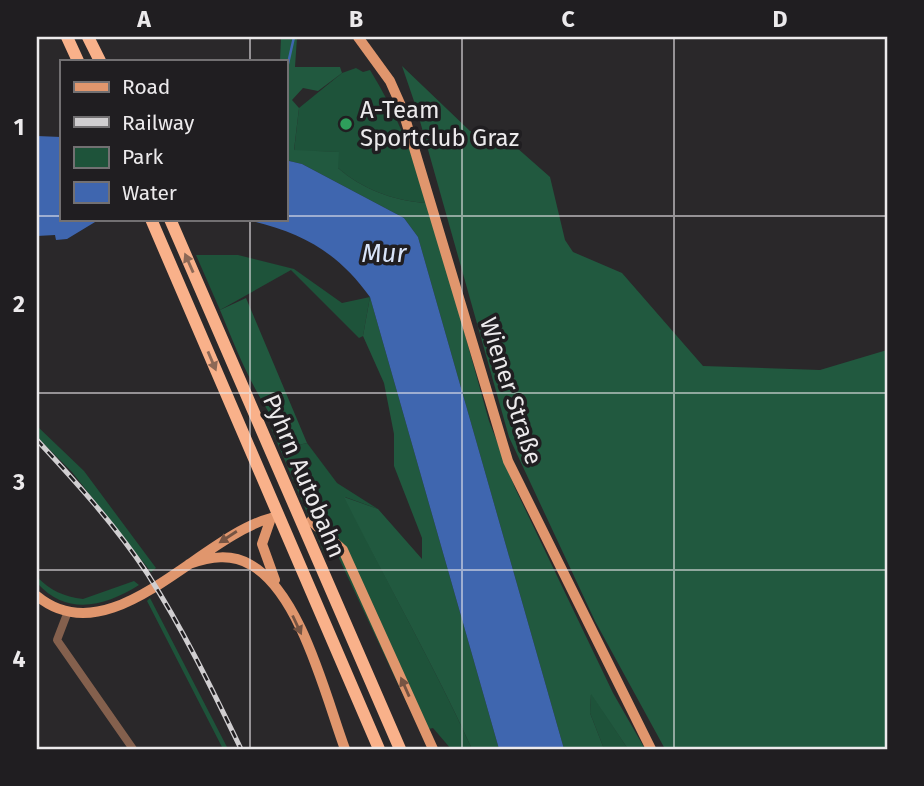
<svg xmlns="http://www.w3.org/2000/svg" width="924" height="786" font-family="'Fira Sans',sans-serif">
<rect width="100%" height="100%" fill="#2a282a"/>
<path fill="#1e533a" d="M356,68L363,72L370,70C395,110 412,153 427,198L424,203C392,200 362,189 338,168V152L294,151L299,108L342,73Z
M196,255H238L294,269L342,303L370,297L363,336L359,338L291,270L220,310Z
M37,426L84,471L156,568L151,572L72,472L37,437Z
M271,428L294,446L307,443L337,483L378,509L345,497C386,582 433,663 472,749H451L433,728L420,731L337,554L324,553Z
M37,577C50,590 64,597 83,599L134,581L139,585C104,607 67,616 37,583Z
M150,598L228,749H223L147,601Z
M591,693L628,749H604L590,713Z"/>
<path fill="#21593f" d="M281,37H297L295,67H340L342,73L318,91L303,88L292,100L299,108L294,150L339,152L338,168C362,189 392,200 424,203L427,198L489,421L515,488L613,693L645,749H628L591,694L590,713L604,749H564L418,237L404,218L302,164L285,160V61H280Z
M402,66L470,131L508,140L550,177L565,240L573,252L622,273L703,366L820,370L887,350V749H665L595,621L509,437L416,107Z
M370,297L499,749H472C433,663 386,582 344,497L378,509L422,559V538L394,466V434L384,383L363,336Z
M246,298L307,443L294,446C259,406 240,359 220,310Z"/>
<path fill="#3f66af" d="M37,136L61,137V219H100L67,239L56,240L55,235L37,236Z
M285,160L302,164L404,218L418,237L564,749H499L370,297C336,250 299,231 243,219H285Z"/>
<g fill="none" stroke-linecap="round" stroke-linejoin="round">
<path stroke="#3f66af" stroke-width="2.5" d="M285,77L294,37"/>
<path stroke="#84604d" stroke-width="8" d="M67,614L57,640L133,749"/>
<path stroke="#e0966d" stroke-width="10" d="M358,37L390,81L402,108L508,461L651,749
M271,518L262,544L275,580
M311,521L343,550L433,749
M189,564C210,557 231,553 251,565C301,593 326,698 345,749
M37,596C111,657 199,537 271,518"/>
<path stroke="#f9b18a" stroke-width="12" d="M67,37L78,61
M88,37L100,61
M151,219L379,749
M170,219L400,749"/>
<g stroke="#d0ced0" stroke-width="5">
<path id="rail" d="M37,440C76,482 115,525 147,573C183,629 212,689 241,749"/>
</g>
<use href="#rail" stroke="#201e21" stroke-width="2.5" stroke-dasharray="8" stroke-linecap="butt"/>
</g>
<defs><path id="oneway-solid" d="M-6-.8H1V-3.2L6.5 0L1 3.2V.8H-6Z" transform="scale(1.75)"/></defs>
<g fill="#8c6856">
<use href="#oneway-solid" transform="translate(189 263) rotate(-114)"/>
<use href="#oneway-solid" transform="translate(212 361) rotate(67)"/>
</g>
<g fill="#765443">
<use href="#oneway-solid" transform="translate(228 537) rotate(147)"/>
<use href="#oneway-solid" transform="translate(297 625) rotate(65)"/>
<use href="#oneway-solid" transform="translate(405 687) rotate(-114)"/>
</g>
<path fill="none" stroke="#eceaec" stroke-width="2" stroke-opacity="0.55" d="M250,37V61M462,37V749M674,37V749M37,216H61M285,216H887M250,219V749M37,393H887M37,570H887"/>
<circle fill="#2e9e5b" stroke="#201e21" stroke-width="2.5" cx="346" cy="124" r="7"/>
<g text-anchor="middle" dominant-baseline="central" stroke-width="7" stroke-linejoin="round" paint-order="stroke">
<g font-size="24" fill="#eceaec" stroke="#201e21" text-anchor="start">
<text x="360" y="110">A-Team<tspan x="360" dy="28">Sportclub Graz</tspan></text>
</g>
<g font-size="24" fill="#eceaec" stroke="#201e21">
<text transform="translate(511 391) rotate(72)">Wiener Straße</text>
<text transform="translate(304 476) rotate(67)">Pyhrn Autobahn</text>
</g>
<g font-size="26" font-style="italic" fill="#d9e4f9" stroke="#201e21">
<text x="384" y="253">Mur</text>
</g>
</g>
<rect width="924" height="786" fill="none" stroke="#201e21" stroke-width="77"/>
<rect x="60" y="60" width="228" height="161" fill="#201e21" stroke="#727072" stroke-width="2"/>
<rect x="74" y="82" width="35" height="10" fill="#e0966d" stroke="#727072" stroke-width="2"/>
<text x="122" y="94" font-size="21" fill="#eceaec">Road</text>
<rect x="74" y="117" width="35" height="10" fill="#d0ced0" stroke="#727072" stroke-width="2"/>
<text x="122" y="130" font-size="21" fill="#eceaec">Railway</text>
<rect x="74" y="147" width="35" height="21" fill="#1e533a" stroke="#727072" stroke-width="2"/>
<text x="122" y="164" font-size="21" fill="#eceaec">Park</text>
<rect x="74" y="182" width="35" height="21" fill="#3f66af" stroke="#727072" stroke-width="2"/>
<text x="122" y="200" font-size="21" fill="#eceaec">Water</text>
<rect x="38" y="38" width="848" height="710" fill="none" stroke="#eceaec" stroke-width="2.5"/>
<g font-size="23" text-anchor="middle" font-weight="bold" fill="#eceaec">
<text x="144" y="27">A</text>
<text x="356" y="27">B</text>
<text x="568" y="27">C</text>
<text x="780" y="27">D</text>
<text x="19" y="135">1</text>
<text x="19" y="312">2</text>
<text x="19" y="490">3</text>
<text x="19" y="667">4</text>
</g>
</svg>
